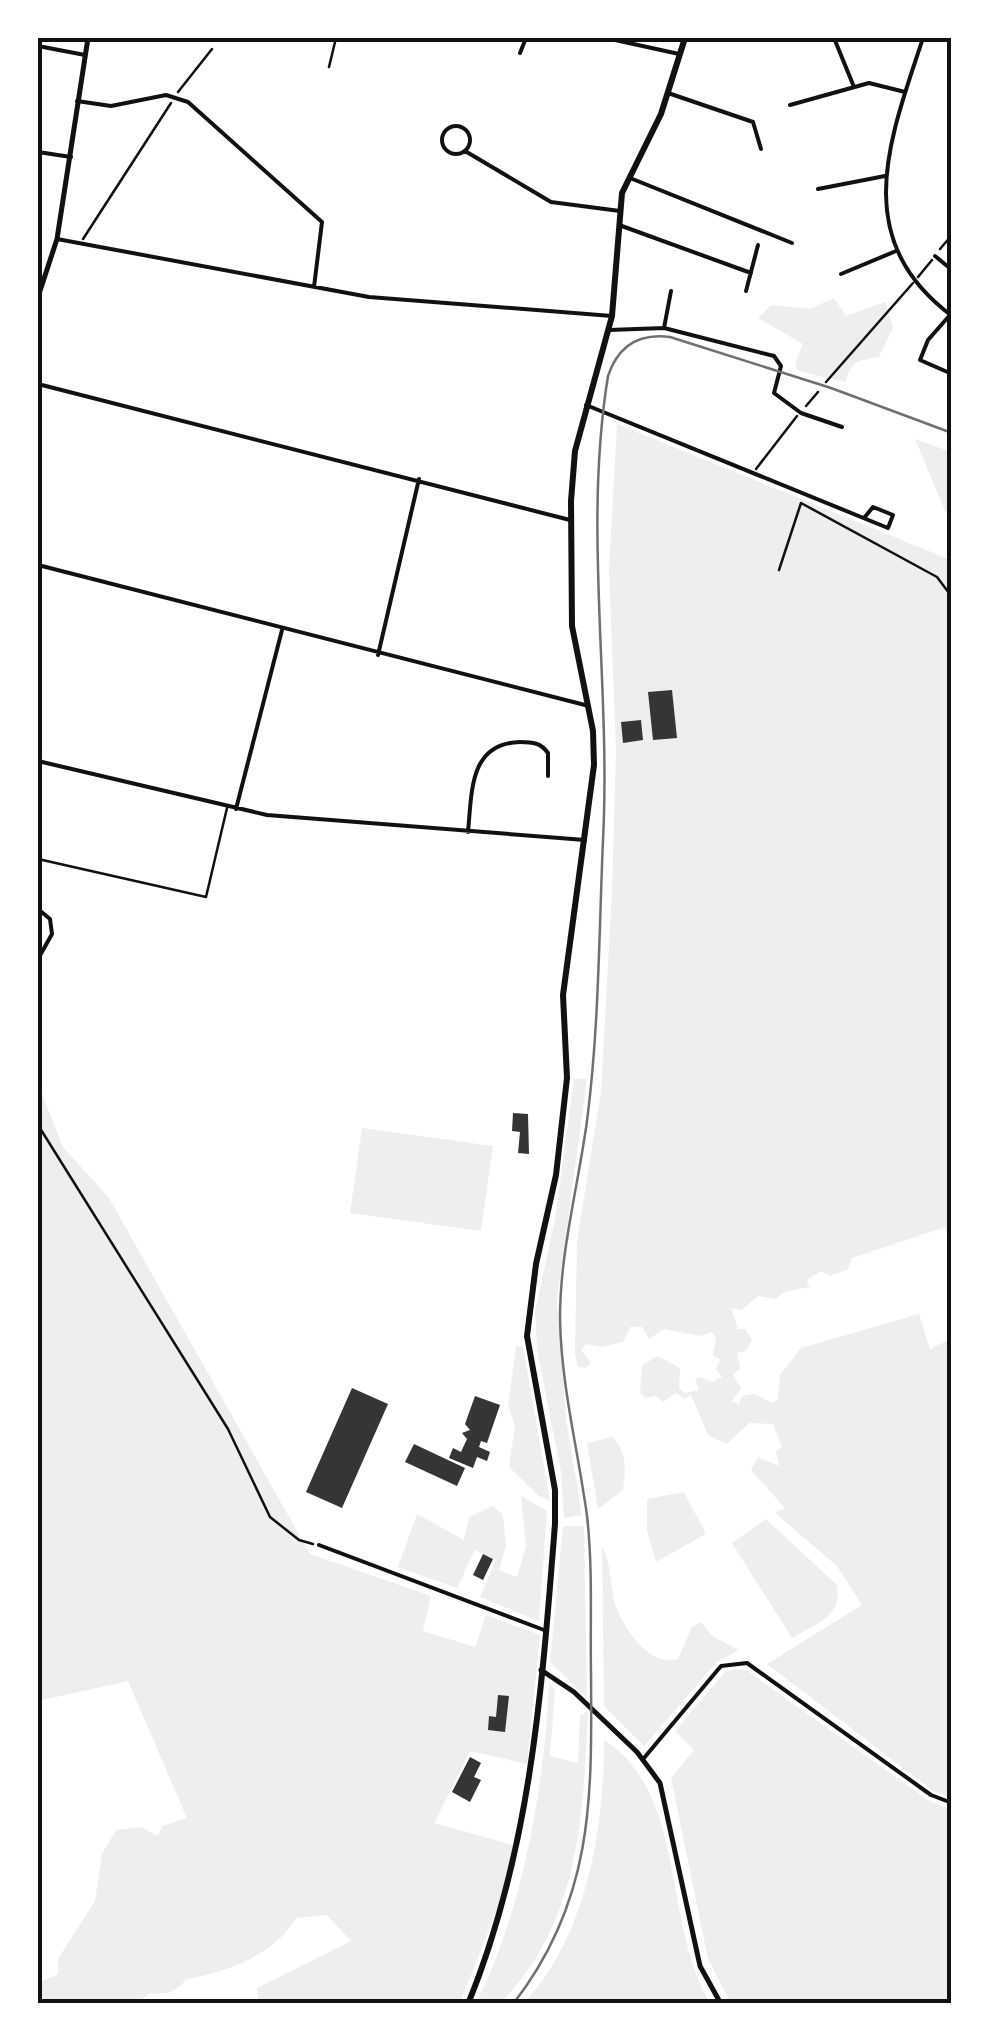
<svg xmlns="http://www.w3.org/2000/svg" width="989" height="2041" font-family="Mulish,sans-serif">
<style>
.green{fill:#eee}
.building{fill:#353535}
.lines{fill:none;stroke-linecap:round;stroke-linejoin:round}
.path{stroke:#111;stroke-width:2.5}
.service{stroke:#111;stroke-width:2.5}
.minor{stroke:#111;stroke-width:4}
.tertiary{stroke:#111;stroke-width:5}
.primary{stroke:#111;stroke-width:6}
.tram{stroke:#707070;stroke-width:2.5}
.neatline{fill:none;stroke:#111;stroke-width:4}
</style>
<rect width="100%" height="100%" fill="#fff"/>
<path class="green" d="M834 298 846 316 885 302 893 327 879 357C861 360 849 361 846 382L798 371 795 363 803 344 758 318 771 305 810 309Z
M617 424 951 560V1259L945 1227 852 1258 848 1269 830 1276 821 1271 807 1280 810 1287 784 1292 776 1299 758 1296 741 1310 731 1308 738 1329H745L752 1339 746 1351 737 1353 740 1368 733 1375 741 1389 732 1401 739 1404 742 1396 754 1394 773 1403 778 1399 780 1375 801 1348 919 1314 930 1349 951 1339V1797L933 1791 767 1664 862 1605 837 1566 775 1513 785 1508 751 1470 758 1457 779 1466 776 1451 782 1447 773 1424 749 1423 727 1444 708 1435 691 1395 684 1399 676 1393 663 1402 656 1396 645 1398 640 1392 642 1365 658 1356 680 1368 679 1388 685 1393 699 1390 695 1380 700 1377 712 1382 722 1377 716 1369 720 1360 713 1355 716 1338 712 1332 700 1336 664 1329 649 1339 642 1327H630L623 1342 602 1347 586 1344 581 1350 591 1363 585 1368 578 1367 575 1354 577 1241 601 1092 612 891 616 751 609 569Z
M915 439 951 452V525Z
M38 1020 41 1025 39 1086 63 1147 109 1198 310 1554 431 1596 423 1631 475 1647 486 1615 540 1635 527 1764 470 1751 434 1823 513 1845 502 1897 460 2003H259L257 1988 351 1941 327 1915 296 1918C274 1955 228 1972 186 1979 176 1993 166 1995 150 1993L136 2003H38V1983L58 1974V1959L95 1901 102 1854 116 1830 141 1827 158 1836 162 1826 187 1818 128 1681 38 1701Z
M574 1079H587L557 1300 566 1419 582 1515 564 1518 561 1472 537 1349 535 1312 555 1219Z
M362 1128 493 1146 481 1231 350 1213Z
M516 1346H523L550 1501 539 1496 509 1467 515 1425 508 1406Z
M613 1437C627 1454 626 1469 623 1490L598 1509 587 1443Z
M684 1492 706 1534 656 1562 647 1531V1499Z
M521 1496 547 1511 539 1621 480 1597 496 1560 475 1550 457 1588 398 1567 417 1514 464 1540 469 1517 493 1506 503 1515 506 1546 499 1570 517 1577 526 1546Z
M766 1519 837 1585C843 1616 815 1625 792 1638L732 1543Z
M563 1526H584L587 1698 550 1662Z
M602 1546C611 1564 610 1581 614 1600 620 1625 650 1669 678 1659L692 1627 701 1622 712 1636 739 1650 717 1662 644 1746 604 1706Z
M735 1669 746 1670 928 1800 951 1810V2003H731L708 1959 671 1778 694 1750 675 1731 725 1672Z
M549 1680 555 1691 550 1756 578 1763 580 1716 588 1711C583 1818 580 1920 501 2003H476C522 1913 546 1781 549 1680Z
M604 1740C687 1792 662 1922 710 2003H524C587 1936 604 1828 604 1740Z"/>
<path class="building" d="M672 690 677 738 653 740 648 692Z
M641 720 643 740 623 743 621 722Z
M513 1113 528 1114 529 1154 518 1153 520 1132 512 1131Z
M352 1388 388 1404 342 1508 306 1492Z
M475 1396 500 1405 487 1443 481 1441 479 1447 490 1452 487 1461 477 1457 473 1468 449 1458 453 1448 461 1452 467 1439 462 1433 470 1430 465 1424Z
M414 1444 465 1468 457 1486 405 1462Z
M483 1554 493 1559 483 1580 473 1575Z
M498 1695 509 1696 505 1732 488 1730 489 1716 496 1717Z
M470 1757 481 1763 474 1777 481 1780 470 1802 452 1792Z"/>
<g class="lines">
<path class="path" d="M178 92 212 49
M83 239 171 103
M940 249 952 235
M918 277 932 260
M826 382 913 283
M806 406 818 392
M756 469 797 416
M779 570 801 503 937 577 952 597
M38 1125 228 1429 270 1517 299 1540 313 1544"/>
<path class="service" d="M329 67 336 38
M38 859 206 897 227 808"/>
<path class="minor" d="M606 38 679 54
M834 38 854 87
M923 38C890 139 848 238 952 316
M38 46 85 55
M520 53 526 38
M668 93 753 122 761 149
M77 101 111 106 166 95 188 102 322 222 314 287
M790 105 869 83 905 92
M442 140a14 14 0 1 1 28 0a14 14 0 1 1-28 0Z
M465 151 551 202 620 211
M38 152 71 157
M630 178 792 243
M818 189 885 176
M619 225 751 273
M57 239 369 297 612 316
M935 256 952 270
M841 274 896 251
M746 291 758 245
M950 315 928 340 920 360 952 374
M664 328 671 291
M609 330 664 328 774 356 781 366 774 393 801 413 842 427
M38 384 570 520
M586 405 888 528 893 515 873 507 864 518
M38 565 585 705
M378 655 419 479
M38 761 267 815 585 840
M236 809 282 630
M468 832C472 792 469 743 520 742 533 742 541 743 548 753V776
M38 909 50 919 52 934 38 959
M319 1545 544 1630
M644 1758 721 1666 747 1663 931 1795 952 1803"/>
<path class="tertiary" d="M38 297 57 239 88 38
M541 1670 574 1692 637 1752 660 1783 700 1966 721 2004"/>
<path class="primary" d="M468 2004C531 1850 542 1688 555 1524V1490L527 1336 536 1264 556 1175 567 1078 563 995 594 765 593 731 572 626 571 501 575 451 612 316 622 193 661 114 685 38"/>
<path class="tram" d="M513 2004C594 1900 592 1798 591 1673 590 1621 593 1568 587 1516 578 1449 561 1386 560 1318 560 1252 578 1187 587 1121 599 1029 599 933 603 840 611 685 583 530 608 376 618 346 639 333 670 337L831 388 952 433"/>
</g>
<rect width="989" height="2041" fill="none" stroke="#ffffff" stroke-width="80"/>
<rect x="40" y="40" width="909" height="1961" class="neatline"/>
</svg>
